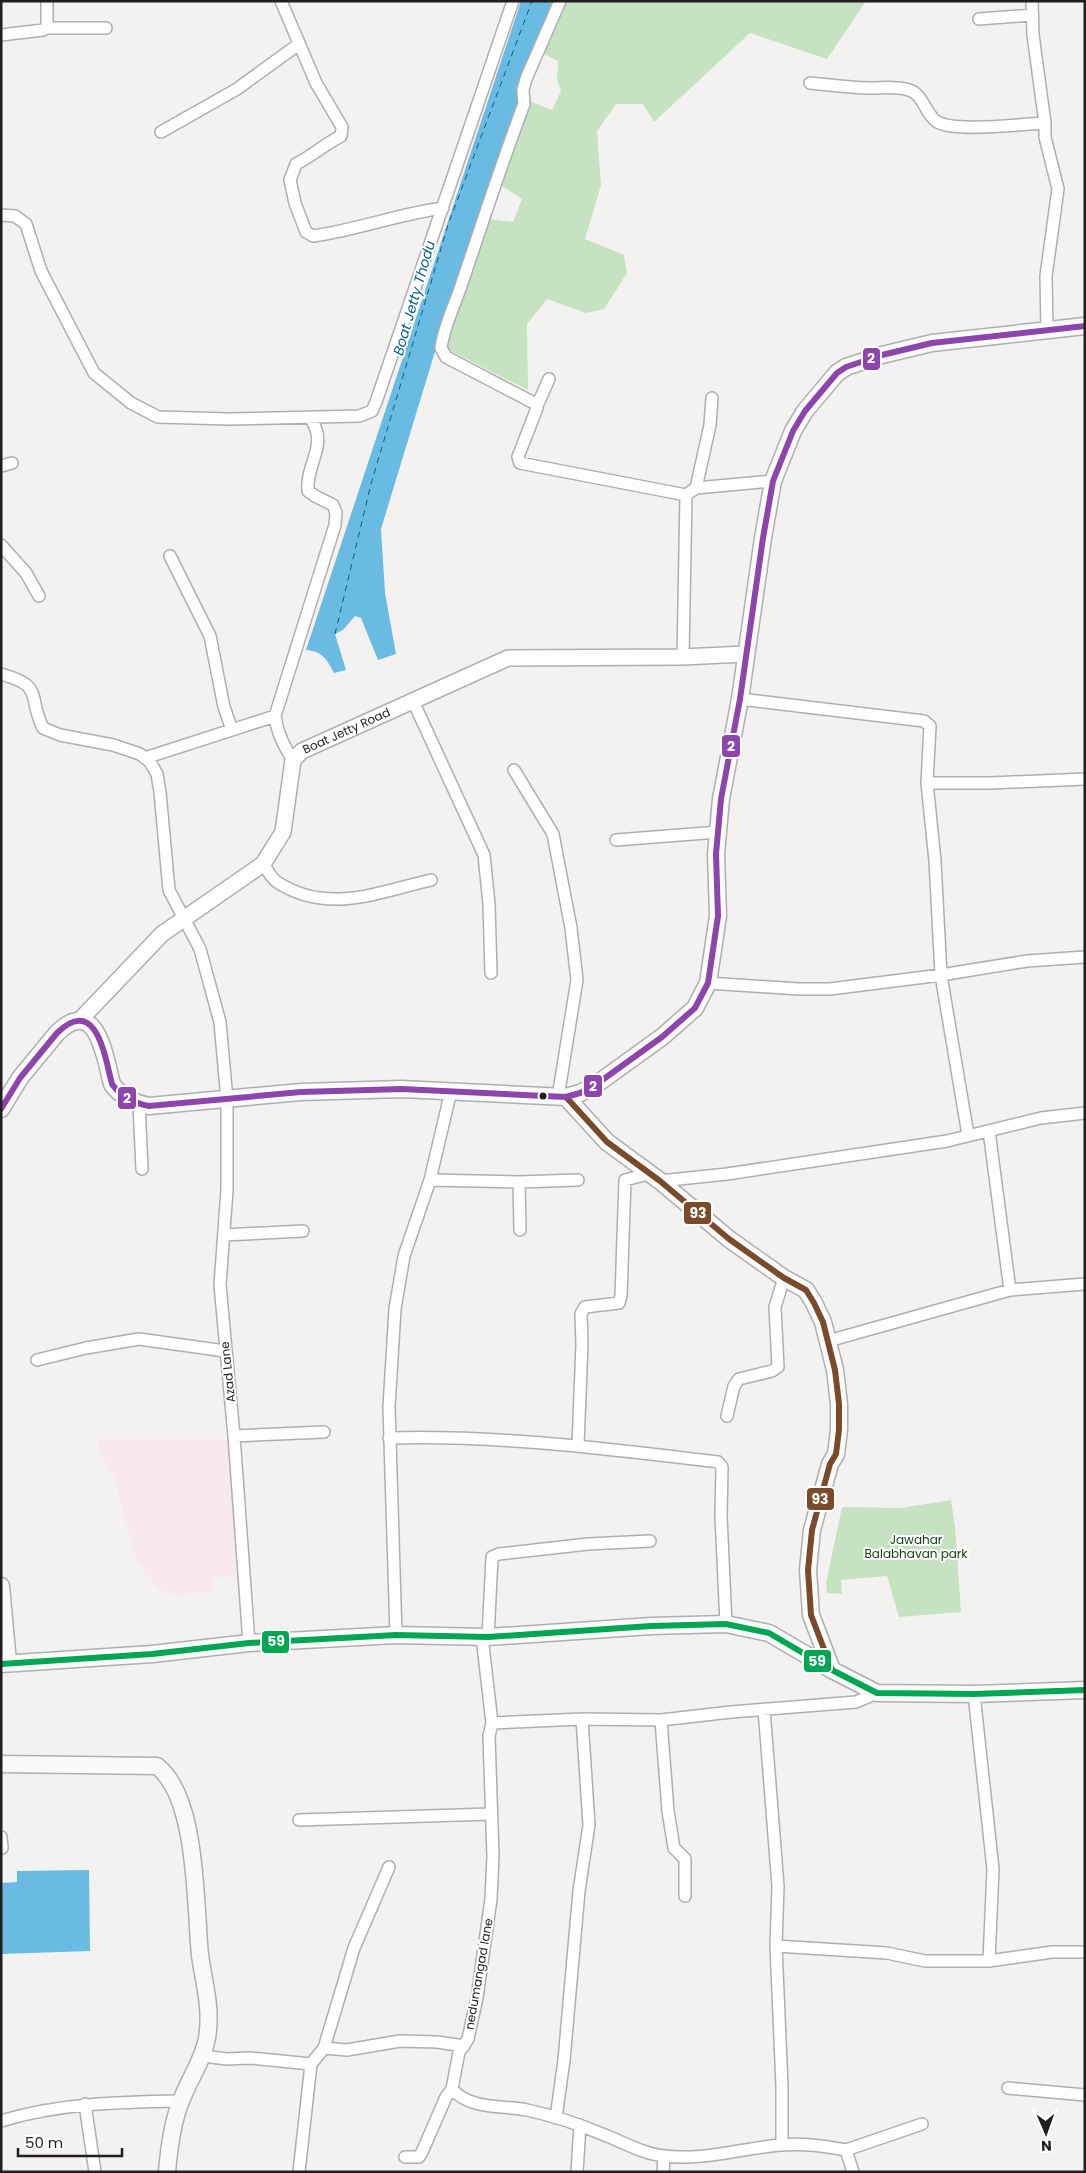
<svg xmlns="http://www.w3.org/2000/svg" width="1086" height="2173" font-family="Poppins,sans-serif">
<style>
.medical{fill:#f8e9ec}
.green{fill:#c5e3c0}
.water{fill:#6abbe1}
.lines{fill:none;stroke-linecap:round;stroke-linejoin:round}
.ferry{stroke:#035f83;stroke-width:1;stroke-dasharray:6 5;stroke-linecap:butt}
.minor-casing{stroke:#b0afad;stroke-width:14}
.tertiary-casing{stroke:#b0afad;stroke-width:18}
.secondary-casing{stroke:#b0afad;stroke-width:19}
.minor{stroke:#fdfdfd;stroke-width:11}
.tertiary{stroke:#fdfdfd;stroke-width:15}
.secondary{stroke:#f7f9fa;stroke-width:16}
.bus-1-casing{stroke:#fff;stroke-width:10}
.bus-2-casing{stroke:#fff;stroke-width:10}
.bus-3-casing{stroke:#fff;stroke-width:10}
.bus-1{stroke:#7a4b2a;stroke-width:6}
.bus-2{stroke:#8e44ad;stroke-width:6}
.bus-3{stroke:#00a651;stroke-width:6}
.bus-dot{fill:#211f1e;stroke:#fff;stroke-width:2}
.labels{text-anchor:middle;stroke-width:4;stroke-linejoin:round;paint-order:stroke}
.street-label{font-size:12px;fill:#211f1e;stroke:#fff}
.park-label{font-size:12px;fill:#13420e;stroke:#fff}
.water-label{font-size:14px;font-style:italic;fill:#035f83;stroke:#fff}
.line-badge{stroke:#fff;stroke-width:2}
.badge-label{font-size:14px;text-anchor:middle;font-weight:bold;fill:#fff}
</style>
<rect width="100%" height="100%" fill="#f4f2f0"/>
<path class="medical" d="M97 1439H229L239 1576 212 1578 211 1591 175 1596 157 1588 136 1560 113 1474 99 1453Z"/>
<path class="green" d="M565 1H866L827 59 750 33 654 122 643 104H616L597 131 601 185 585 239 624 255 627 273 604 309 586 313 547 299 527 324 528 390 445 348 486 219 513 222 522 199 499 184 529 101 552 110 561 91 557 79 558 61 544 54Z
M951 1500 955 1527 961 1612 899 1617 887 1576 841 1580 842 1594 827 1593 826 1583 842 1507 901 1508Z"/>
<path class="water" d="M521 1H552L455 286 381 529 385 593 396 654 378 660 361 618 355 616 343 630 335 634 346 670 334 673C327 659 322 651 306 650Z
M89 1870 90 1951 1 1954V1883L17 1882V1871Z"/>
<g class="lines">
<path class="ferry" d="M335 634 371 484 448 225 532 1"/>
<g class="minor-casing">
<path id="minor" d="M281 1 316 83 342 127 341 136C325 144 312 156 296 164L290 180 295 203 306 232 313 236C357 230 398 214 443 208
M560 1 526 79 523 90 524 104C502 162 483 221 463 280 456 303 444 325 441 348L446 357 536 404 537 408 518 457 520 463 686 495
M1032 1 1033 35 1045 123V137L1058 189 1046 276 1047 330
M979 19 1032 15
M47 28H106
M1 35 43 30 47 28V1
M810 83C830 85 850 88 871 88 883 88 896 86 909 90 923 94 925 113 936 121 952 133 1022 124 1045 123
M161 132 237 89 299 44
M1 215 15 216 26 224 41 271 94 373 131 403 158 417 229 419 359 416 372 411 376 402 513 1
M537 406 549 379
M1 466 12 463
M696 488 773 481
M1 545 26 573 39 596
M170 556 210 636 224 707 232 730
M683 657 686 495 696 488 710 425 712 398
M1 674C45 686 27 696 43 728L60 735 113 745 140 754 150 762 157 774 160 792 169 890 200 949 220 1022 227 1100V1190L220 1285 234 1436 249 1643
M740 699 924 721 930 726 927 783 935 861 941 975 968 1135
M413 701 484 855 489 904 491 973
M145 758 275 716
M293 760C284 746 277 733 275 716L335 525 336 513 333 505 315 496 308 491C306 469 321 452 317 433 316 428 313 423 311 418
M514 770 553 834 571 928 577 980 558 1097
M927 783H990L1085 779
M616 840 718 832
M263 864C267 869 271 878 277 882 327 915 379 892 431 880
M708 983 799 989H830L941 975 1027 961 1085 957
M139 1104 142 1169
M989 1131 1010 1290
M430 1180 519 1182 578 1180
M660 1181 727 1174 947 1141 1041 1118 1085 1113
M519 1182 520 1230
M224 1235 303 1231
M828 1341 1010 1290 1085 1284
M37 1360 86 1348 139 1339 225 1351
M727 1416 734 1386 739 1379 772 1371 778 1367 775 1307 784 1278
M234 1436 324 1432
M389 1438C500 1435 608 1449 718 1462L722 1467 721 1516 726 1624
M578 1445 582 1344 581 1314 585 1307 619 1303 621 1296 625 1180 648 1174
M396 1635 389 1407 395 1309 404 1256 430 1180 451 1091
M482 1637 492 1723 582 1719 661 1720 731 1712 856 1702 877 1693
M488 1637 492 1557 499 1554 588 1544 650 1541
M974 1694 993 1869 989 1961
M764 1709 778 1886 776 1946 782 2086V2145
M661 1720 668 1811 674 1848 685 1859V1896
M492 1723 489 1736 493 1856 491 1899 477 1998 468 2039 459 2052 452 2089C470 2110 502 2105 527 2110 555 2116 581 2125 607 2136 625 2143 644 2154 664 2156 703 2161 743 2148 781 2145 804 2143 824 2146 846 2150L853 2172
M299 1820 491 1814
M1 1837 2 1848
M776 1946 887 1953 925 1961H989L1052 1952H1085
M324 2048 347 2050 400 2041 437 2042 464 2046
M203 2056 227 2059 250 2058 311 2064
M1008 2088 1085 2095
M85 2104 95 2172
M556 2118 564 2060 579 1891 589 1825 582 1719
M1 2121C60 2103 120 2102 180 2101
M846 2150 922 2124
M405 2157H419L422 2152 446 2097 452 2089
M299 2172 311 2064 324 2048 354 1948 389 1867
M577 2172 580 2125
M663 2172 664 2156"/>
</g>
<g class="tertiary-casing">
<g id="tertiary">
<path id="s1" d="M79 1021 162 934 263 864 283 832 293 760 302 751 508 658 683 657 745 654"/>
</g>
</g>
<g class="secondary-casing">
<path id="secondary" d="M566 1097 607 1142 660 1181 729 1239 784 1278 806 1290 814 1303 823 1322 835 1370 839 1404V1430L836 1454 830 1464 812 1530 808 1570 811 1615 832 1670
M1 1109 20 1078 57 1033C97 994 105 1058 112 1084 121 1097 134 1103 149 1106L301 1092 402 1089 566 1097 580 1093 594 1086 662 1037 695 1008 708 983 718 916 716 854 721 799 740 699 763 538 773 481 793 431 805 411 837 373 846 367 882 355 932 343 1085 326
M1 1586 8 1662
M1 1664 152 1654 249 1643 396 1635 488 1637 651 1626 726 1624 769 1633 832 1670 877 1693 974 1694 1085 1690
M1 1764 157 1766C198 1798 195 1906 200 1955 204 1984 212 2008 207 2038 203 2061 189 2079 181 2101 172 2123 169 2148 167 2172"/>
</g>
<use href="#minor" class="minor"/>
<use href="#tertiary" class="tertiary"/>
<use href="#secondary" class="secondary"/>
<g class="bus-1-casing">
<path id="bus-1" d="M566 1097 607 1142 660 1181 729 1239 784 1278 806 1290 814 1303 823 1322 835 1370 839 1404V1430L836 1454 830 1464 812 1530 808 1570 811 1615 832 1670"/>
</g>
<g class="bus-2-casing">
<path id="bus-2" d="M1 1109 20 1078 57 1033C97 994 105 1058 112 1084 121 1097 134 1103 149 1106L301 1092 402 1089 566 1097 580 1093 594 1086 662 1037 695 1008 708 983 718 916 716 854 721 799 740 699 763 538 773 481 793 431 805 411 837 373 846 367 882 355 932 343 1085 326"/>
</g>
<g class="bus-3-casing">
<path id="bus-3" d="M1 1664 152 1654 249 1643 396 1635 488 1637 651 1626 726 1624 769 1633 832 1670 877 1693 974 1694 1085 1690"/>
</g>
<use href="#bus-1" class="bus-1"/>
<use href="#bus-2" class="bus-2"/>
<use href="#bus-3" class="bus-3"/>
</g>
<circle class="bus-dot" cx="543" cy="1096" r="4.5"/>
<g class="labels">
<g class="street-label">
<text dy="4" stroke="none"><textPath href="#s1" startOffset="415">Boat Jetty Road</textPath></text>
<text transform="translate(228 1372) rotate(-96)" y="4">Azad Lane</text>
<text transform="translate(479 1974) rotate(-80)" y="4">nedumangad lane</text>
</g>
<g class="park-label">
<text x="916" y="1544">Jawahar<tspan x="916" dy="14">Balabhavan park</tspan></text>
</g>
<g class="water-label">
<text transform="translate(414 298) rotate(-74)" y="5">Boat Jetty Thodu</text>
</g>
</g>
<g class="line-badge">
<rect x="862" y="347" width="19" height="24" rx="5" fill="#8e44ad"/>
<rect x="721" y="734" width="20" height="24" rx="5" fill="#8e44ad"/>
<rect x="583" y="1074" width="20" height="24" rx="5" fill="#8e44ad"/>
<rect x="117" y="1086" width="20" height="24" rx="5" fill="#8e44ad"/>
<rect x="683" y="1201" width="29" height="24" rx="5" fill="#7a4b2a"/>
<rect x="806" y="1487" width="29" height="24" rx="5" fill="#7a4b2a"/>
<rect x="261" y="1630" width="29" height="24" rx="5" fill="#00a651"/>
<rect x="803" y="1649" width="29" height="24" rx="5" fill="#00a651"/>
</g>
<g class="badge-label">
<text x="871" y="363">2</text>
<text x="731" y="751">2</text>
<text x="593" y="1091">2</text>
<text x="127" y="1103">2</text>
<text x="698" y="1218">93</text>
<text x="820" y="1504">93</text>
<text x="276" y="1646">59</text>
<text x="817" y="1666">59</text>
</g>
<rect width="1086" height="2173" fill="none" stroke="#211f1e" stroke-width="5"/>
<g transform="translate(1046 2133) rotate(178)" stroke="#ffffff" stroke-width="4" paint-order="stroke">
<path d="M0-4L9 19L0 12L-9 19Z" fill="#211f1e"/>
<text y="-8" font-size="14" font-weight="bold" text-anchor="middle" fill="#211f1e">N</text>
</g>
<path d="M18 2148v8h104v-8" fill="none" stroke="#211f1e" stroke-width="2.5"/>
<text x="25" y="2148" font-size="15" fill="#211f1e" stroke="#ffffff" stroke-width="4" paint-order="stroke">50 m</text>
</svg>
